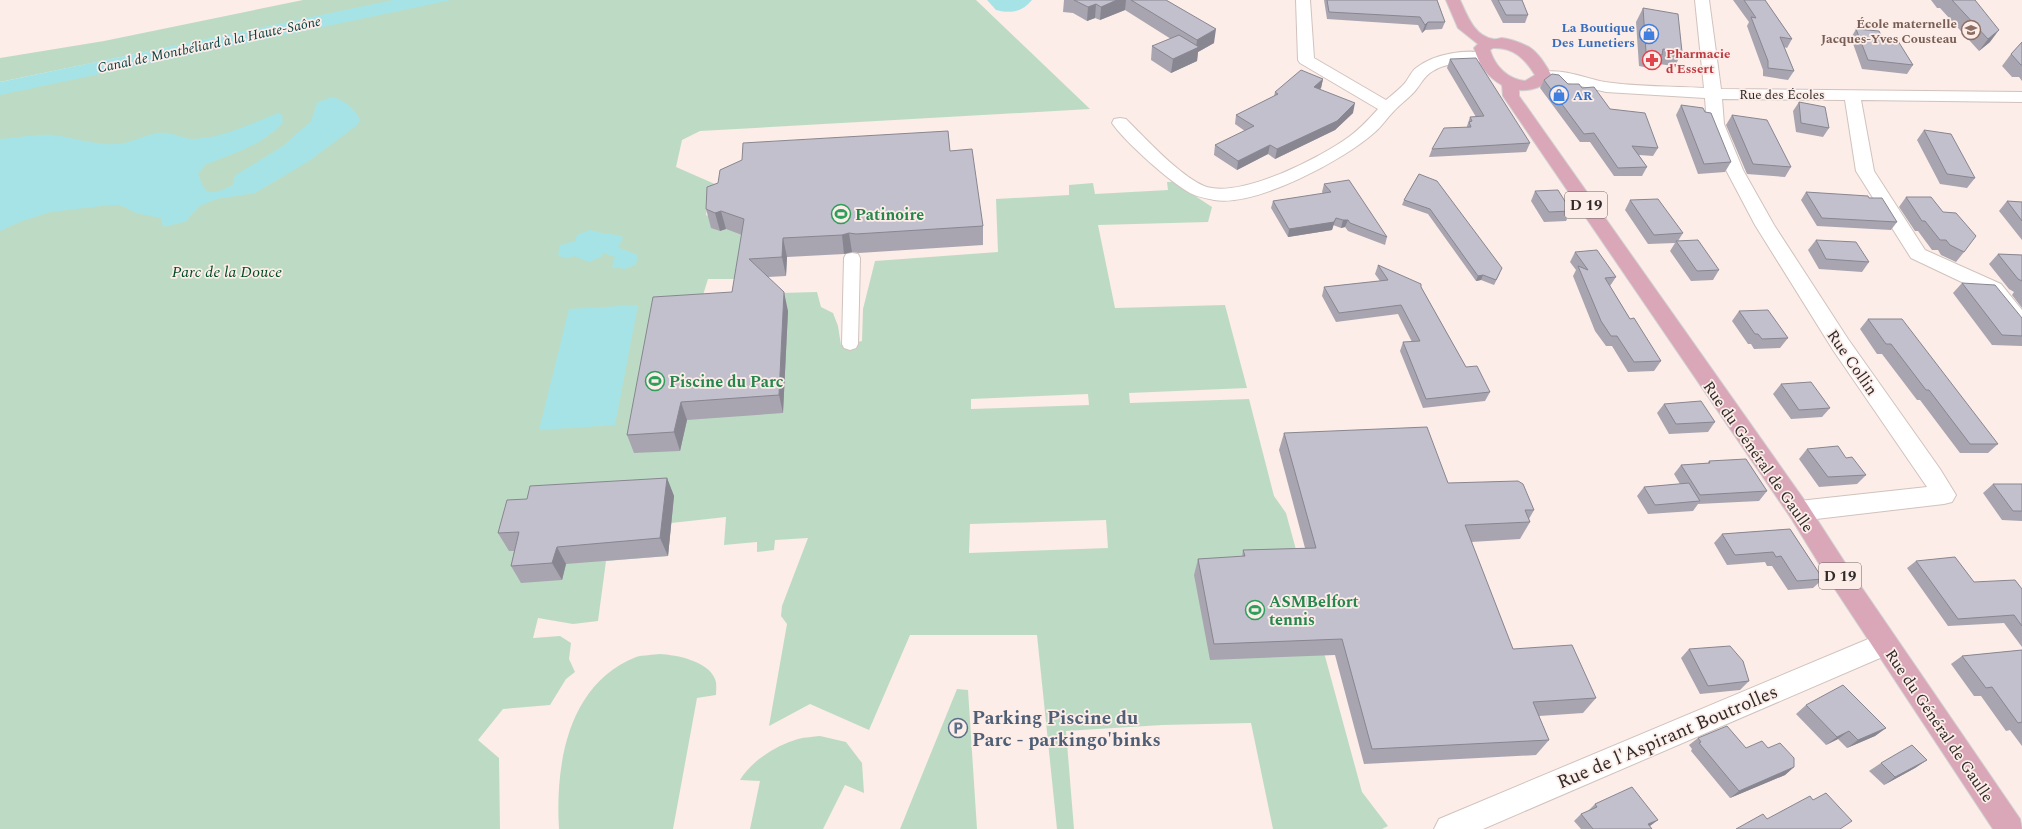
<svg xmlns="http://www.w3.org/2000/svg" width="2022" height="829" font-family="Spectral,serif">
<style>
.green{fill:#bddbc4;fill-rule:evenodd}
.water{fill:#a6e3e7}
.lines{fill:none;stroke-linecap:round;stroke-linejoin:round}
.pedestrian-casing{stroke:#d1c2bc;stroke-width:2}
.minor-casing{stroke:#d1c2bc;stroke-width:2}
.primary-casing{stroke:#d1d0d0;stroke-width:2}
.pedestrian{fill:#fff;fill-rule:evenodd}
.minor{fill:#fff;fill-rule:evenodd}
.primary{fill:#daa7b8;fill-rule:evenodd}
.wall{fill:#a8a5b0}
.shaded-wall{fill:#888690}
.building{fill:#c3c0cd;stroke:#888690}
.labels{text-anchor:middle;stroke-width:3.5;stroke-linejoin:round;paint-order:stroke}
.far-education-label{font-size:13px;font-weight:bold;fill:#785e54;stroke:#fcede8;text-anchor:end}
.far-shop-label{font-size:13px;font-weight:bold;fill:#366cbe;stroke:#fcede8;text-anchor:end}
.far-health-label{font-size:13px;font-weight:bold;fill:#be3a42;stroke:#fcede8;text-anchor:start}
.far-street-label{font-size:13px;fill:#302b29;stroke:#fcede8}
.far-water-label{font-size:14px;font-style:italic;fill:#054043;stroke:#fcede8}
.shield{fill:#fcede8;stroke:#6d6562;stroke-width:1}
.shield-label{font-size:15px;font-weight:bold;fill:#302b29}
.leisure-label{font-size:16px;font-weight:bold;fill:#27864d;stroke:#fcede8;text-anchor:start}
.park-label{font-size:16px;font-style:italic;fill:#024b25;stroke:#fcede8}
.street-label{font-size:16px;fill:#302b29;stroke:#fcede8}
.near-service-label{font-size:19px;font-weight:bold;fill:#4e5e75;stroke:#fcede8;text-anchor:start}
.near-street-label{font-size:19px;fill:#302b29;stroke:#fcede8}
</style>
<rect width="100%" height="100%" fill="#fcede8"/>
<path class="green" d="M303 0H976L1090 109 700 131 682 140 676 167 724 188 707 208 706 215 715 219 720 231 726 229 750 230 743 279H708L703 295 817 292 821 307 833 313 838 326 841 345 862 341 863 309 875 261 998 252 996 199 1069 195V185L1093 183 1095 194 1168 190 1167 182H1174L1212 207 1208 222 1098 225 1115 308 1225 305 1247 388 1129 393 1130 403 1249 399 1274 496 1286 513 1362 792 1388 826 1382 829H1273L1251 723 1162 725 1066 731 1074 829H1057L1037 635H910L869 730 810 704 769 726 787 624 781 616 782 606 808 538 775 540 774 550 757 552V542L724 545 726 517 671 523 668 556 606 561 598 621 573 624 538 618 533 638 560 636 571 643 569 659 575 672 566 679 550 705 503 709 478 740 499 758 500 829H0V90L382 3 0 82V58L104 41ZM1088 394 1089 405 971 409V399ZM1106 520 1108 548 969 553 970 524Z
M660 654C677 655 708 661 715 679 717 683 716 690 716 695L697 698 673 829H559C555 764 568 684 636 657 643 655 653 655 660 654Z
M957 689 968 690 977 829H900Z
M820 736 846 742 862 763 864 793 845 785 823 829H750L760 781 740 780C751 761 777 745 798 739 805 737 813 737 820 736Z"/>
<path class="water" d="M393 0H451L0 95V82Z
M987 0H1032C1022 12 1011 14 996 10Z
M331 97C343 99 356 109 360 121L357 125 309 161 255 193 216 199 200 206 188 218V221L163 227 161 218 136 213 120 205H109L51 212 22 221 0 231V139C17 138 35 134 52 135 70 137 88 143 106 144 127 146 139 136 159 133 172 131 181 139 194 139 224 138 250 124 278 113L282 115 283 122C263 146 233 153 205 165L198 174C200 178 202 186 205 189 211 197 226 188 233 185V180L236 175 283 146 311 121 317 103Z
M590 230C602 234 612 233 623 237L620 245 617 247 638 255 636 264 625 269 612 267 615 257 603 253 601 257 589 262 574 256 568 258 558 256 560 245 575 241 577 235Z
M638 305 615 425 539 430 569 309Z"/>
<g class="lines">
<g class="pedestrian-casing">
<path id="pedestrian" d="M852 253 858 254 860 258 858 344 856 348 850 350 844 348 842 344 844 258 846 254Z"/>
</g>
<g class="minor-casing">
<path id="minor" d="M1296 0H1310L1314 58 1386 100C1393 94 1400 89 1405 83 1409 78 1411 72 1416 68 1433 54 1467 48 1489 54L1491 57 1489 60C1470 65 1451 60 1433 71 1424 76 1421 84 1415 91 1408 99 1400 104 1393 112 1387 118 1382 126 1375 132 1344 160 1256 207 1214 200 1206 198 1197 197 1190 193 1170 182 1125 142 1112 123L1114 119 1120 118 1126 119C1146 139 1179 175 1204 186 1239 200 1322 157 1350 136 1361 128 1369 119 1378 109L1300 63 1298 60Z
M1695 0H1709L1721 89 2022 92V102L1861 100 1874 171 1925 250 2001 284 2022 310V331L2015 329 1987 294 1911 258 1856 171 1845 100 1722 99 1724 124 1743 170 1774 225 1848 339 1940 469 1956 495 1952 502 1944 504 1799 521 1791 518 1787 511 1791 504 1799 501 1927 487 1833 350 1755 225 1726 170 1707 124 1705 98 1606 92 1572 84 1538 79 1536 76 1538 73C1560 67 1584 78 1605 82 1637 87 1672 86 1704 88Z
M1885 632 1894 636 1898 644 1894 652 1483 829H1434L1439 819Z"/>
</g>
<g class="primary-casing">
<path id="primary" d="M1446 0H1460C1467 15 1474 36 1493 39 1496 40 1499 38 1502 38 1510 39 1521 43 1529 47 1539 53 1546 66 1552 76 1545 87 1531 91 1519 90V96L1807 504 1849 569 2020 819 2022 829H1993L1831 583 1791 518 1503 96 1502 85C1487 77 1479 64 1474 48L1478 44 1458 28ZM1493 48C1514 47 1525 59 1535 75L1525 81C1507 79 1495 66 1490 50Z"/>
</g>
<use href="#pedestrian" class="pedestrian"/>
<use href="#minor" class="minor"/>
<use href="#primary" class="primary"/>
</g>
<path class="wall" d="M1064 0H1166L1214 43 1198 52 1197 61 1171 73 1151 60 1152 46 1171 39 1125 10 1100 20 1095 18 1087 21 1073 13 1063 12Z
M1324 0H1437L1445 22 1442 29 1425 30 1422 33 1418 25 1327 19Z
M1491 0H1522L1528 15 1525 23H1503Z
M1733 0H1765L1792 39 1787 48 1784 47 1794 71 1788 80 1763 76V70L1747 26 1749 22Z
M1931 0H1975L1990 42 1979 51 1940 8H1937Z
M1643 8 1682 52 1675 66 1658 64 1655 69 1639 66 1636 22Z
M1856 29 1883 39 1913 65 1907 74 1862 69 1851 38Z
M2022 42V81L2019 77H2012L2002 66 2011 54Z
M1450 59 1530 143 1526 152 1429 157 1432 149 1467 127V126L1470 117H1476L1447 68Z
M1323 79 1321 88 1320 89 1353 113 1335 130 1275 159 1268 154 1237 170 1214 155 1215 145 1245 131 1235 124 1236 115 1274 96 1275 92Z
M1544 80 1582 88 1610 109 1658 148 1653 156 1639 155 1647 167 1642 176H1614L1590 142H1580L1540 88Z
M1799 102 1829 128 1823 137 1796 132 1793 111Z
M1681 105 1705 112 1731 162 1725 172 1698 174 1676 115Z
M1732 115 1791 167 1785 177 1747 174 1726 125Z
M1924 130 1975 178 1967 188 1940 184 1917 140Z
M950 151 983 226V245L859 253 852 252 844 254 787 257 786 276 768 277 788 311 783 413 687 420 680 451 634 453 627 435 732 292 742 235 726 229 720 231 711 228 706 209Z
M1419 174 1500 273 1494 285 1481 280 1476 281 1428 214 1402 205 1404 200Z
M1324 184 1387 237 1385 245 1348 231 1345 227 1341 228 1333 225 1332 230 1288 237 1271 208 1273 201 1323 194 1322 192Z
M1535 191 1571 211 1566 221 1544 222 1531 201Z
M1806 192 1869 198 1897 222 1891 230 1817 226 1801 200Z
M1906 197 1964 252 1956 262 1941 255 1938 250H1932L1918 231H1915L1899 207Z
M1630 200 1683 233 1678 241 1719 270 1713 280 1691 281 1670 251 1675 243 1648 244 1625 210Z
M2007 201 2022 202V240L1999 211Z
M1816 240 1869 262 1862 272 1819 269 1808 250Z
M1575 252 1616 277 1610 286 1630 319 1661 361 1654 371 1628 372 1612 346H1606L1595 331 1573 276 1576 270 1570 262Z
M1998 254 2022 255V308L2012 295 2014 292 2009 289 1989 264Z
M1378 265 1421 287 1466 367 1490 392 1485 401 1423 408 1400 351 1403 342H1412L1398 314 1336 322 1322 296 1324 287 1380 281 1375 274Z
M1962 283 2022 318V346L1992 345 1953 293Z
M1739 311 1788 338 1780 348 1754 349 1751 344H1748L1732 321Z
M1868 319 1998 444 1988 453H1960L1920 400H1917L1882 354H1877L1860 329Z
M1781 384 1830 408 1822 417 1791 419 1773 394Z
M1664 404 1715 422 1708 432 1669 434 1657 413Z
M1284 433 1534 510 1529 519 1530 522 1520 539 1471 542 1513 649 1596 698 1583 713 1539 716 1549 740 1536 755 1364 764 1335 655 1210 660 1194 575 1198 559 1242 557 1243 550 1305 548 1279 450Z
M1807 449 1846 458 1866 475 1857 484 1819 487 1799 459Z
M1709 461 1767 491 1759 501 1698 504 1693 511 1648 514 1637 496 1644 487 1680 484 1674 474 1681 465 1708 463Z
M667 478 674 496 668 556 566 564 562 580 521 583 511 566 514 551H509L498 533 527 499Z
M1993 484H2022V521L2002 520 1983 493Z
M1790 529 1823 579 1813 588 1788 590 1772 566H1767L1765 562 1727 565 1714 543 1722 534Z
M1916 561 1974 582 2022 589V647L2004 623 1948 626 1907 568Z
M1689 649 1749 681 1740 690 1700 694 1681 658Z
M2022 650V746L2010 730 2006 731 1981 696H1974L1951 664 1962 656Z
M1806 705 1886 728 1875 736 1847 748 1838 739 1826 745 1796 714Z
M1698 738 1746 748H1768L1794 767 1785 775 1730 798 1691 751 1692 749 1689 745Z
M1927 760 1915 768 1884 785 1869 771 1881 763Z
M1595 804 1650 826 1652 829H1581L1574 821 1581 814 1588 811Z"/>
<path class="shaded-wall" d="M1117 0H1126L1125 10 1100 20 1101 7Z
M1096 4 1095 18 1087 21 1088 7Z
M1428 22 1425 30 1422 33 1425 25Z
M1216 29 1214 43 1198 52 1197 61 1171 73 1173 59 1196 48 1197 40Z
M1999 30 1990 42 1979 51 1988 39Z
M1323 79 1321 88 1312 96 1314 87Z
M1355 103 1353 113 1335 130 1275 159 1277 149Z
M1270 145 1268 154 1237 170 1238 161Z
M721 211 726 229 720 231 715 213Z
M1336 218 1332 230 1288 237 1289 229Z
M1343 220H1348L1345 227 1341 228Z
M849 233 852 252 844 254 842 235Z
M783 238 787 257 786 276 782 257Z
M1483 275 1481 280 1476 281 1478 276Z
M784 292 788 311 783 413 779 395Z
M681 402 687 420 680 451 674 432Z
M667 478 674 496 668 556 660 538Z
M557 547 566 564 562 580 552 563Z
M1886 728 1875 736 1847 748 1858 740Z
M1849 731 1838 739 1826 745 1837 737Z
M1927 760 1915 768 1884 785 1895 777Z
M1794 767 1785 775 1730 798 1739 791Z
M1658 820 1650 826 1645 829 1648 824Z"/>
<path class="building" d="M1074 0H1117L1101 7 1096 4 1088 7Z
M1131 0H1166L1216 29 1197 40Z
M1327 0H1437L1445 22H1428L1425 25 1420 17 1329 12Z
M1498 0H1522L1528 15H1506Z
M1744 0H1765L1792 39 1780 37 1794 71 1768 68V61L1751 17 1756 18Z
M1952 0H1975L1999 30 1988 39Z
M1643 8 1678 14 1682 52 1663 49 1662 55 1646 52Z
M1856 29 1879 31 1883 39 1898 41 1913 65 1868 60Z
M1179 35 1199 47 1173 59 1152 46Z
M2022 42V65H2021L2011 54Z
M1476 58 1530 143 1432 149 1444 128 1471 127 1469 122 1472 121 1470 117 1484 116 1450 59Z
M1301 70 1323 79 1314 87 1355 103 1337 121 1277 149 1270 145 1238 161 1215 145 1254 126 1236 115 1278 94 1275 92Z
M1552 74 1559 75 1568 84H1579L1582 88 1594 87 1610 109 1645 113 1658 148 1632 146 1647 167 1618 168 1594 133 1584 134 1544 80Z
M1799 102 1825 107 1829 128 1801 123Z
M1681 105 1703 108 1705 112 1711 113 1731 162 1704 164Z
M1732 115 1767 120 1791 167 1753 164Z
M1924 130 1951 134 1975 178 1947 174Z
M948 131 950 151 972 149 983 226 856 234 849 233 842 235 783 238 782 257 749 259 784 292 779 395 681 402 674 432 627 435 653 297 732 292 744 219 721 211 715 213 706 209 707 187 718 183 720 170 742 160 743 143Z
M1419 174 1437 181 1502 268 1496 280 1483 275 1478 276 1430 209 1404 200Z
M1349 180 1387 237 1350 223 1348 220H1343L1336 218 1334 222 1289 229 1273 201 1331 192 1324 184Z
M1558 190 1571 211 1549 212 1535 191Z
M1806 192 1868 196 1869 198H1882L1897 222 1822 218Z
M1906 197H1931L1943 212 1956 213 1976 236 1964 252 1950 245 1946 240H1940L1925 221H1922Z
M1658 199 1683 233 1654 235 1630 200Z
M2007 201 2022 202V221Z
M1698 240 1719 270 1697 271 1676 241Z
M1816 240 1856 242 1869 262 1826 259Z
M1597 250 1616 277 1605 278 1630 319 1634 318 1661 361 1634 362 1617 336H1611L1601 321 1578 266 1588 270 1575 252Z
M1998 254 2022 255V281L2018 279Z
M1378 265 1421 284V287L1466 367 1477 366 1490 392 1426 399 1403 342 1420 341 1401 305 1339 313 1324 287 1388 280Z
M1962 283 1995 285 2022 318V336L2002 335Z
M1768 310 1788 338 1762 339 1758 334H1755L1739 311Z
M1868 319H1902L1998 444H1970L1929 390H1926L1891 344H1886Z
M1811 382 1830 408 1799 410 1781 384Z
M1701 401 1715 422 1676 424 1664 404Z
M1427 427 1448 483 1518 481 1523 484 1534 510H1525L1530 522 1465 525 1513 649 1572 645 1596 698 1533 702 1549 740 1372 749 1342 639 1214 644 1198 559 1245 556 1243 550 1316 548 1284 433Z
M1838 446 1846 458 1852 457 1866 475 1828 477 1807 449Z
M1746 459 1767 491 1700 495 1681 465 1710 463 1709 461Z
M667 478 660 538 557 547 552 563 511 566 519 532 498 533 507 500 527 499 530 486Z
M1689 483 1700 501 1655 505 1644 487Z
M1993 484H2022V511H2013Z
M1790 529 1823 579 1797 581 1781 556 1776 557 1773 552 1735 555 1722 534Z
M1955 557 1974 582 2015 580 2022 589V626L2014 615 1958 619 1916 561Z
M1730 646 1743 661 1749 681 1708 686 1689 649Z
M2022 650V722L2018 723 1992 687 1986 688 1962 656Z
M1843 685 1886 728 1858 740 1849 731 1837 737 1806 705Z
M1727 726 1746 748 1762 741 1768 748 1780 743 1794 758V767L1739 791 1699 743 1701 742 1698 738Z
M1912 745 1927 760 1895 777 1881 763Z
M1632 787 1658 820 1648 824 1652 829H1593L1581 814 1597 807 1595 804Z
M1826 793 1852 821 1840 829H1736L1763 814 1767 819 1810 796 1813 800Z"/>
<defs>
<g id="school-ring" transform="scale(1)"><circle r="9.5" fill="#fcede8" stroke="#8d6e63" stroke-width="1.5"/><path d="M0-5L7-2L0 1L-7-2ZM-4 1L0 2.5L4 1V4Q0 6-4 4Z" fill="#8d6e63"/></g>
<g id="shop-ring" transform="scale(1)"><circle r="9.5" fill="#fcede8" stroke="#3f7fe0" stroke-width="1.5"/><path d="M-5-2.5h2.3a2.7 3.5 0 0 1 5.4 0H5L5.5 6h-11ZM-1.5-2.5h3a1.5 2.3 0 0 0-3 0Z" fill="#3f7fe0"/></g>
<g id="pharmacy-ring" transform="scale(1)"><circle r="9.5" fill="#fcede8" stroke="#e0444e" stroke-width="1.5"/><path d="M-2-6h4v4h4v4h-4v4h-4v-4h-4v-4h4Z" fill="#e0444e"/></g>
<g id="stadium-ring" transform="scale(1)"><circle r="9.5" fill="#fcede8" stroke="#2e9e5b" stroke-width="1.5"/><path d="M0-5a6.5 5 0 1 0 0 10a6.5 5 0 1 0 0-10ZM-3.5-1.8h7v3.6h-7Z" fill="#2e9e5b"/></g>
<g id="parking-ring" transform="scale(1)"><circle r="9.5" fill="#fcede8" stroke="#5c6f8a" stroke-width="1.5"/><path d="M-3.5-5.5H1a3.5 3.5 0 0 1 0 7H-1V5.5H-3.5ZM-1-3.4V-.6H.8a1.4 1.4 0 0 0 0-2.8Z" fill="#5c6f8a"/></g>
</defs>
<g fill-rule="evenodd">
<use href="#school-ring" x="1971" y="30"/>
<use href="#shop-ring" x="1649" y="34"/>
<use href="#pharmacy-ring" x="1652" y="60"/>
<use href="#shop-ring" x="1559" y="95"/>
<use href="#stadium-ring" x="841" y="214"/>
<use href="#stadium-ring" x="655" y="381"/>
<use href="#stadium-ring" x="1255" y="610"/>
<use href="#parking-ring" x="958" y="728"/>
</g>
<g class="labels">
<g class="far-education-label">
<text x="1957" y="28">École maternelle<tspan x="1957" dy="15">Jacques-Yves Cousteau</tspan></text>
</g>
<g class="far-shop-label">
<text x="1635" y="32">La Boutique<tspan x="1635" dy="15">Des Lunetiers</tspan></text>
<text x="1573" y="100" text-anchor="start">AR</text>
</g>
<g class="far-health-label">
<text x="1666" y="58">Pharmacie<tspan x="1666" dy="15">d'Essert</tspan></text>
</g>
<g class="far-street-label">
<text x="1782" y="99">Rue des Écoles</text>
</g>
<g class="far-water-label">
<text transform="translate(209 44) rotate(-12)" y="5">Canal de Montbéliard à la Haute-Saône</text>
</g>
<g class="shield">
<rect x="1565" y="192" width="42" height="26" rx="3"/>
<rect x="1819" y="563" width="42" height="26" rx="3"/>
</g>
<g class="shield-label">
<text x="1586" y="210">D 19</text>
<text x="1840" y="581">D 19</text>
</g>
<g class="leisure-label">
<text x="855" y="220">Patinoire</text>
<text x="669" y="387">Piscine du Parc</text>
<text x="1269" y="607">ASMBelfort<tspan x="1269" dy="18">tennis</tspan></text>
</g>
<g class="park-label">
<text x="227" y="277">Parc de la Douce</text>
</g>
<g class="street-label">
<text transform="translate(1853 362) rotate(55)" y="6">Rue Collin</text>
<text transform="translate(1759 456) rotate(55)" y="6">Rue du Général de Gaulle</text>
<text transform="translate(1940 725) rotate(56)" y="6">Rue du Général de Gaulle</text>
</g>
<g class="near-service-label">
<text x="972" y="724">Parking Piscine du<tspan x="972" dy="22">Parc - parkingo'binks</tspan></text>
</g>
<g class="near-street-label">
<text transform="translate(1667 736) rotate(-23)" y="7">Rue de l'Aspirant Boutrolles</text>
</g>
</g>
</svg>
